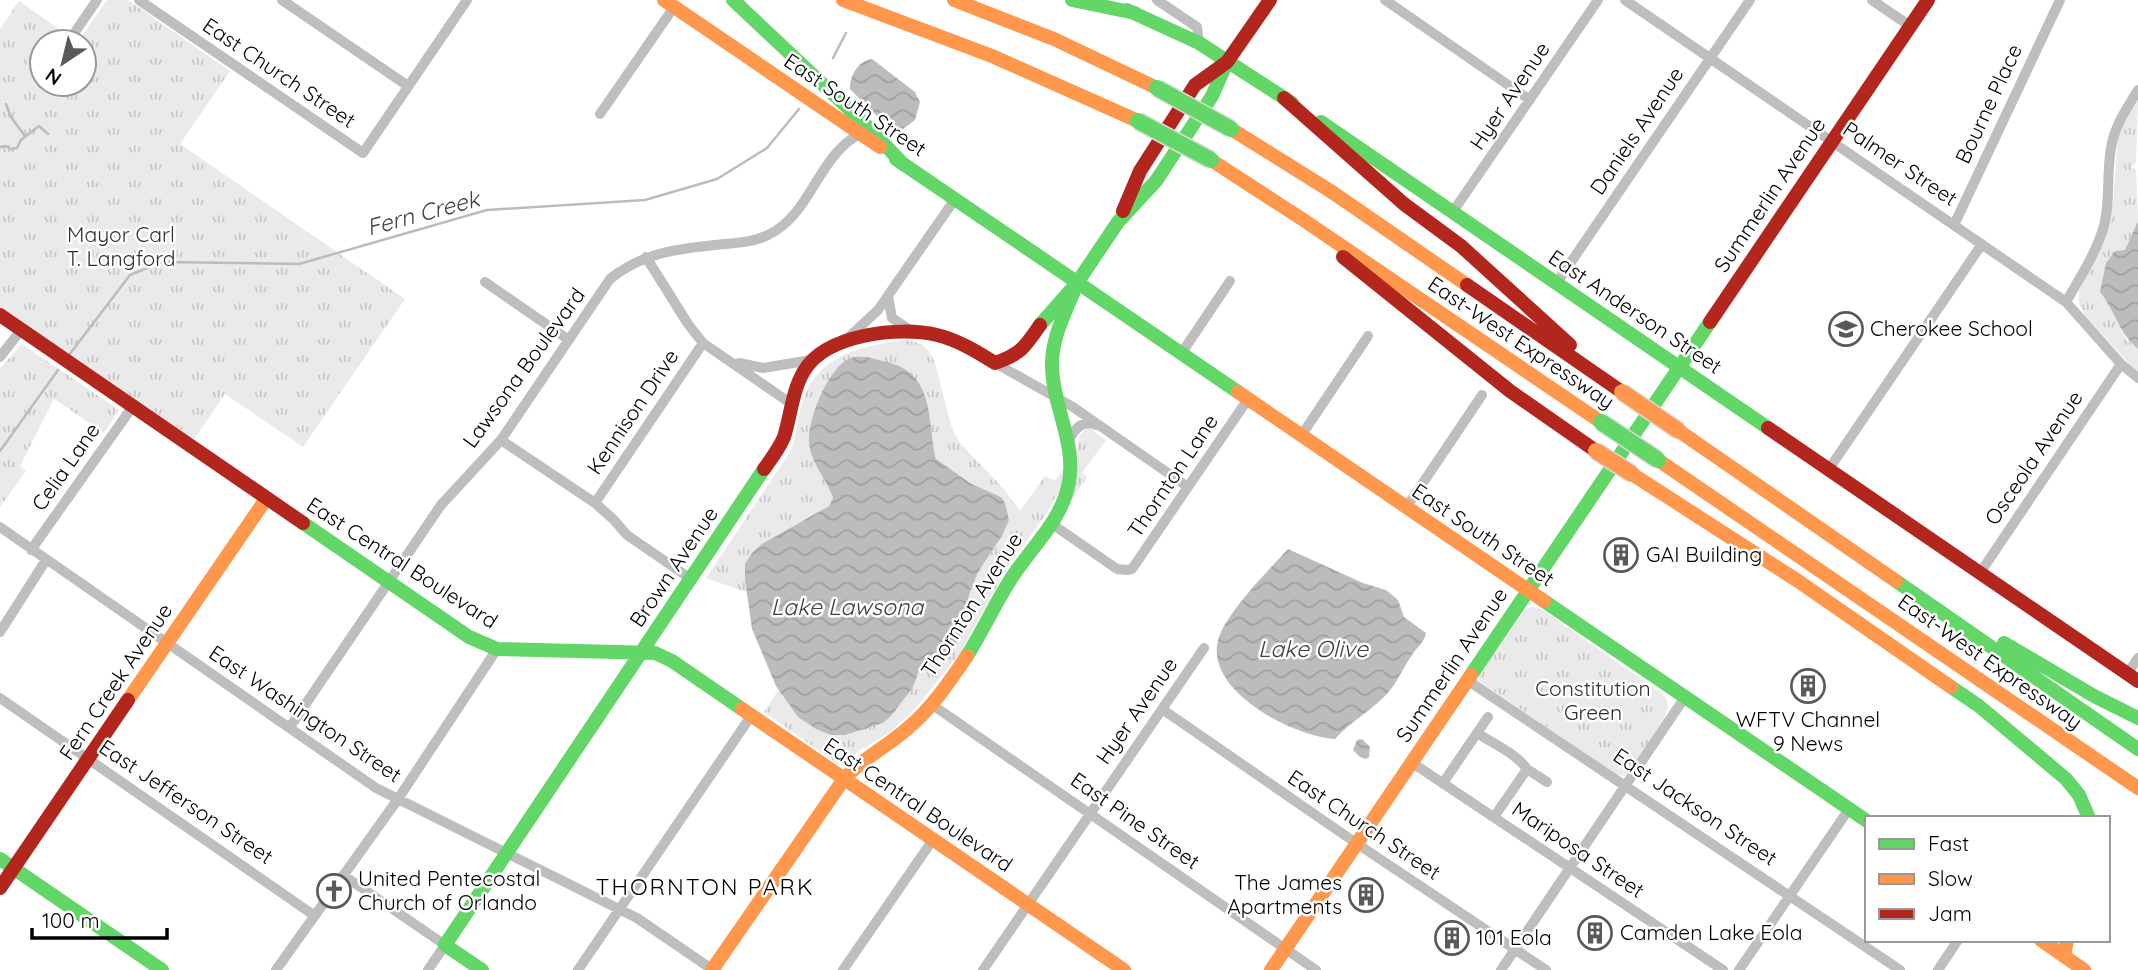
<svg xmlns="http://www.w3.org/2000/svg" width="2138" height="970" font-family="Quicksand,sans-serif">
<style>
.park{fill:url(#park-tufts);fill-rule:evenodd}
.water{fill:url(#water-waves)}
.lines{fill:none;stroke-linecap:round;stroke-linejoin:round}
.stream{stroke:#bcbcbc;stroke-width:2.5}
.street{stroke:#bebebe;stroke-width:10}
.fast{stroke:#63d668;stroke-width:14}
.slow{stroke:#ff974d;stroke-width:14}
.jam{stroke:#b3261e;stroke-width:14}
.fast-bridge-casing{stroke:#dbdbdb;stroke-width:19;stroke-linecap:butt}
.slow-bridge-casing{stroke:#dbdbdb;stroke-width:19;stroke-linecap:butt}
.fast-bridge{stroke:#63d668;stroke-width:16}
.slow-bridge{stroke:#ff974d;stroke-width:16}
.labels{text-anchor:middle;stroke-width:5;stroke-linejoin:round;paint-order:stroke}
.street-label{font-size:21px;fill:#000;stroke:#fff}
.park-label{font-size:21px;fill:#2f2f2f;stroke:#fff}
.poi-label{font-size:21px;fill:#000;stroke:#fff;text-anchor:start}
.water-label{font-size:23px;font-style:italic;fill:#404040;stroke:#fff}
.neighbourhood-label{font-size:23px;letter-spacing:2px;fill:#000;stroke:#fff}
</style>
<defs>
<pattern id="park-tufts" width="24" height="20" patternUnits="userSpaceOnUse" patternTransform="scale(1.75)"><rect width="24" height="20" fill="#eaeaea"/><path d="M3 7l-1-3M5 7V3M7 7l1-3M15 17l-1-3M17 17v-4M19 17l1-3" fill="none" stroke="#c7c7c7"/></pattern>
<pattern id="water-waves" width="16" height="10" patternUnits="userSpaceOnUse" patternTransform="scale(1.75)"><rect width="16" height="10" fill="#bcbcbc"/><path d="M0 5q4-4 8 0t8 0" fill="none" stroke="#a0a0a0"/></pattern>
</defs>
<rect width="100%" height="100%" fill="#fff"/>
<path class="park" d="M107 0H128L230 71 180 144 405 299 303 447 225 394 194 439 0 307V29L19 1 78 42ZM42 42H84V84H42Z
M2138 100 2136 163 2132 165 2131 168 2136 170 2138 221 2125 250 2108 301 2126 339 2138 349V373L2085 316 2079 304V290L2104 240 2113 204 2118 134Z
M907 340 922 344 929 351 935 363 951 425 959 442 1004 489 1020 511 1045 476 1055 481 1078 448 1079 437 1088 427 1106 440 1082 473 1087 477 1072 500 1058 493 1047 513 1010 563 961 652 944 673 914 710 890 732 838 764 764 712 779 689 798 717 864 728 883 723 891 716 913 686 919 671 932 661 949 652 963 628 969 595 978 572 1002 536 1001 497C986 490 943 471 936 458 933 453 933 446 932 441L830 490 833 498 829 506 763 544 745 580 746 592 706 578 790 452C797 437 797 420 802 404 817 354 861 346 907 340Z
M22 344 119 410 104 433 54 399 20 466 26 471 0 507V368Z
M1533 607 1541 609 1664 695C1667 700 1669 705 1667 711 1664 722 1633 769 1624 776L1615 774 1481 682 1479 678 1481 669 1501 645 1526 609Z"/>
<path class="water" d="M872 59 915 92 920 102 915 120 903 129 884 123 850 89C850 75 858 61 872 59Z
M2138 221V349C2119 334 2115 310 2100 292L2106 263 2115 251 2125 250Z
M867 357C878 360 889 362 899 366 935 383 928 427 936 459L970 483 1001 497 1005 503 1009 520 1002 536 978 572 969 595 963 628 957 642 949 652 932 661 919 671 913 687 891 716 883 723 845 735H831L816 729 798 717 776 686 752 629 745 580V564L752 553 762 544 829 506 833 498C827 479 811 464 809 443 807 421 828 366 851 358 855 356 862 357 867 357Z
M1288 549 1363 583 1386 590 1398 600 1404 617 1426 633C1424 643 1417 647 1412 655 1402 669 1397 684 1385 696 1369 712 1350 722 1335 739 1294 737 1201 690 1219 637 1229 610 1268 571 1288 549Z
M1362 739 1370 747 1369 757 1366 759 1360 757 1353 750 1357 740Z"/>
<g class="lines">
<path class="stream" d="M833 58 846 33
M6 104 11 117 25 136
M0 147 6 146 11 149 17 148 21 140 39 126 48 134
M69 355 130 275 162 262 299 264 487 210 645 200 717 179 767 148 799 109
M0 451 58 370"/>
<path class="street" d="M139 0 363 153 467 0
M282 0 408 86
M1157 0 1197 27 1199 43
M1385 0 1530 100
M1625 0 2066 302 2121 364 2138 378
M1872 0 1910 26
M73 35 97 0
M600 114 674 7
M1452 213 1598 0
M1954 225 2060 0
M646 257 688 324 703 343 793 405
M485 282 569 340
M1556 284 1750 0
M888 296 892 318 910 330
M2066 302C2079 279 2095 255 2103 229 2111 203 2106 175 2111 148 2114 127 2127 108 2138 90
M847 339 878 310 955 199
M1181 354 1230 281
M0 357 21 330
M739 363 763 368 811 360
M995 363 1073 407 1188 487
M1301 436 1368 336
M1070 438C1076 428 1083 419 1096 425
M501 440 595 503 613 519 627 535 691 579
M1829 469 1982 244
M595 503 703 343
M1406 508 1482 395
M1052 524 1117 569 1127 570 1132 569 1248 399
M0 527 376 788 637 918 713 970
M31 550 133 406
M1980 573 2121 364
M0 632 46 560
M2127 674 2138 658
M1467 680 1900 970
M0 698 315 916
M931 704 1316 970
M1162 709 1356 843 1546 970
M290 727 441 505 501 440 610 279C642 253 676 249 715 245 733 243 752 243 768 235 811 215 818 155 860 134
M1477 733 1488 717
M1411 762 1723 970
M1527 769 1547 782
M1443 783 1477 733C1492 743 1517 754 1527 769L1494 817
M343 875 445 945 428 970
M276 970 398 799 497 649
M578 970 751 716
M843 970 932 841
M983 970 1204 648
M1501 970 1685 697
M1739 970 1849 809
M1938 970 1958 940"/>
<path class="fast" d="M733 0 864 123 904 165
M1072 0 1135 13
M1127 10 1199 43 1292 103
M1321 122 1768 428
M896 159 1238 392
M1040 325 1077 283 1118 222 1156 181 1212 96 1227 62
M303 523 469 637 497 649 655 653 672 661 742 709
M1896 581 2138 749
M1544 601 1867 821
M2004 643 2094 696 2138 718
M967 656C982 632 994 606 1009 582 1029 549 1062 522 1069 482 1076 442 1053 407 1052 367 1051 340 1064 315 1074 291
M1471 675 1710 322
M1951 687 1979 706 2066 779 2079 795 2089 818
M0 859 162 970
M482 970 445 945 764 469"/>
<path class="slow" d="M664 0 880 147
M843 0 992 56 1138 121
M954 0 1054 39 1157 88
M1231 129 1332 192 1467 285
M1211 160 1302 219 1601 422
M1238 392 1544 601
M1679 431 1896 581
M1658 460 2138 788
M1632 474 1798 581 1951 687
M128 700 266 499
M742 709 1124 970
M2041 940 2084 970
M2064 956 2067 940
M712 970 844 779C863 758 888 746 908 728 932 708 950 681 967 656
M1271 970 1471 675"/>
<path class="jam" d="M1284 98 1404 204 1461 246 1570 345
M1123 211 1140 171 1195 85 1227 62 1270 0
M1343 257 1510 391 1596 451
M1467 285 1622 392
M0 315 303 523
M1710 322 1928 0
M1768 428 2138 681
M764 469C771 459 779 449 784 437 791 415 792 391 804 371 826 334 899 326 937 335 958 340 977 352 995 363 1021 354 1025 347 1040 325
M0 888 128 700"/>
<g class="fast-bridge-casing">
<path id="fast-bridge" d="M1157 88 1231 129
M1138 121 1211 160
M1601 422 1658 460"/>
</g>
<g class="slow-bridge-casing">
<path id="slow-bridge" d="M1622 392 1679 431
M1596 451 1632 474"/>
</g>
<use href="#fast-bridge" class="fast-bridge"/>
<use href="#slow-bridge" class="slow-bridge"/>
</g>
<defs>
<g id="school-ring" transform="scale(1.75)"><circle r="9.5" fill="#fff" stroke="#595959" stroke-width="1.5"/><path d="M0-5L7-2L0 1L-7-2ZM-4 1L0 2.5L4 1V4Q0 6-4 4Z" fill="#595959"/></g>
<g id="building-ring" transform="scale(1.75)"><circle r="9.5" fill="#fff" stroke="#595959" stroke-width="1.5"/><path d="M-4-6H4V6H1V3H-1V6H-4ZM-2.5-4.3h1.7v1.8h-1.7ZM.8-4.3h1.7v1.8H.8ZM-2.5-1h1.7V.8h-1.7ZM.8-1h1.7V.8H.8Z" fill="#595959"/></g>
<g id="church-ring" transform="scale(1.75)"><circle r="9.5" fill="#fff" stroke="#595959" stroke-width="1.5"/><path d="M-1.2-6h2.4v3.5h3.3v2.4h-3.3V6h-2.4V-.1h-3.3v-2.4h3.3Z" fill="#595959"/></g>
</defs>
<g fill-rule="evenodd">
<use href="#school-ring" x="1846" y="329"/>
<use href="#building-ring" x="1621" y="555"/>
<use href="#building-ring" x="1808" y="686"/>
<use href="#church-ring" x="334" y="891"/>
<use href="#building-ring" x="1366" y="895"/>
<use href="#building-ring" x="1595" y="933"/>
<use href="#building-ring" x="1452" y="938"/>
</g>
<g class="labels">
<g class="street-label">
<text transform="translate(279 73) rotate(34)" y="7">East Church Street</text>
<text transform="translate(1510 96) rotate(-56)" y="7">Hyer Avenue</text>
<text transform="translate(1989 104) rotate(-65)" y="7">Bourne Place</text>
<text transform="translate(855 105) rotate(34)" y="7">East South Street</text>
<text transform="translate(1637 131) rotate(-56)" y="7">Daniels Avenue</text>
<text transform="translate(1900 164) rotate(34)" y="7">Palmer Street</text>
<text transform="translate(1770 195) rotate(-56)" y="7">Summerlin Avenue</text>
<text transform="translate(1635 312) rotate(34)" y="7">East Anderson Street</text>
<text transform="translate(1521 343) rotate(34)" y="7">East-West Expressway</text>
<text transform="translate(524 368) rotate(-54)" y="7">Lawsona Boulevard</text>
<text transform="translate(633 412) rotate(-56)" y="7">Kennison Drive</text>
<text transform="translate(2034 458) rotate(-56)" y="7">Osceola Avenue</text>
<text transform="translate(66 467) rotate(-55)" y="7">Celia Lane</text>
<text transform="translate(1173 476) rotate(-56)" y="7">Thornton Lane</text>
<text transform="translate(1483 535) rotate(34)" y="7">East South Street</text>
<text transform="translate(402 563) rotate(33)" y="7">East Central Boulevard</text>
<text transform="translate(674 567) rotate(-56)" y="7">Brown Avenue</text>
<text transform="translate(972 605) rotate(-57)" y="7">Thornton Avenue</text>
<text transform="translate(1990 662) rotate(35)" y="7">East-West Expressway</text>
<text transform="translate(1452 665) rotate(-56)" y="7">Summerlin Avenue</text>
<text transform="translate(116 682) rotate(-56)" y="7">Fern Creek Avenue</text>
<text transform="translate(1137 711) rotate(-55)" y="7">Hyer Avenue</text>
<text transform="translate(305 714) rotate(34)" y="7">East Washington Street</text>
<text transform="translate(186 802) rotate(34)" y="7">East Jefferson Street</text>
<text transform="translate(918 805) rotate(34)" y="7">East Central Boulevard</text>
<text transform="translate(1695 807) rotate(34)" y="7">East Jackson Street</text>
<text transform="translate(1135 821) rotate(35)" y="7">East Pine Street</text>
<text transform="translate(1364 825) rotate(34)" y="7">East Church Street</text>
<text transform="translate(1578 850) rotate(34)" y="7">Mariposa Street</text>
</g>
<g class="park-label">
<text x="121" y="242">Mayor Carl<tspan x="121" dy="24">T. Langford</tspan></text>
<text x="1593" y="696">Constitution<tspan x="1593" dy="24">Green</tspan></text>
</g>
<g class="poi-label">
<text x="1870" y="336">Cherokee School</text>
<text x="1646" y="562">GAI Building</text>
<text x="1808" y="727" text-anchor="middle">WFTV Channel<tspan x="1808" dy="24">9 News</tspan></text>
<text x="358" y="886">United Pentecostal<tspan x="358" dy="24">Church of Orlando</tspan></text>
<text x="1342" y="890" text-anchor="end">The James<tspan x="1342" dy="24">Apartments</tspan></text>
<text x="1620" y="940">Camden Lake Eola</text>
<text x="1476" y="945">101 Eola</text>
</g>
<g class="water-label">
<text transform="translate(423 213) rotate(-15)" y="8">Fern Creek</text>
<text x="847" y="615">Lake Lawsona</text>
<text x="1313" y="657">Lake Olive</text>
</g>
<g class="neighbourhood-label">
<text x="705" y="895">THORNTON PARK</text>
</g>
</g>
<rect x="1865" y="816" width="245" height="126" fill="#ffffff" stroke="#999999" stroke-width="2"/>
<rect x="1879" y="839" width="35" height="10" fill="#63d668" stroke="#999999" stroke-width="2"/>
<text x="1928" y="851" font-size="21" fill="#000000">Fast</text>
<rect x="1879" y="874" width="35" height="10" fill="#ff974d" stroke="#999999" stroke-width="2"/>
<text x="1928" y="886" font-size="21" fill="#000000">Slow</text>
<rect x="1879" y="909" width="35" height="10" fill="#b3261e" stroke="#999999" stroke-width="2"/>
<text x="1928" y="921" font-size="21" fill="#000000">Jam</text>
<g transform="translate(63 63) rotate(215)"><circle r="33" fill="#ffffff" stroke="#999999" stroke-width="2"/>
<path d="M0-5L12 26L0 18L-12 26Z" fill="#595959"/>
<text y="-10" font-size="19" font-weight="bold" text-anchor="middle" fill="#000000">N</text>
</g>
<path d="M32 928v10h135v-10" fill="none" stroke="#000000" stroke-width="3.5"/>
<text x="42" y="928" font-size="21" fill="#000000" stroke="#ffffff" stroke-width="5" paint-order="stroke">100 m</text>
</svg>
